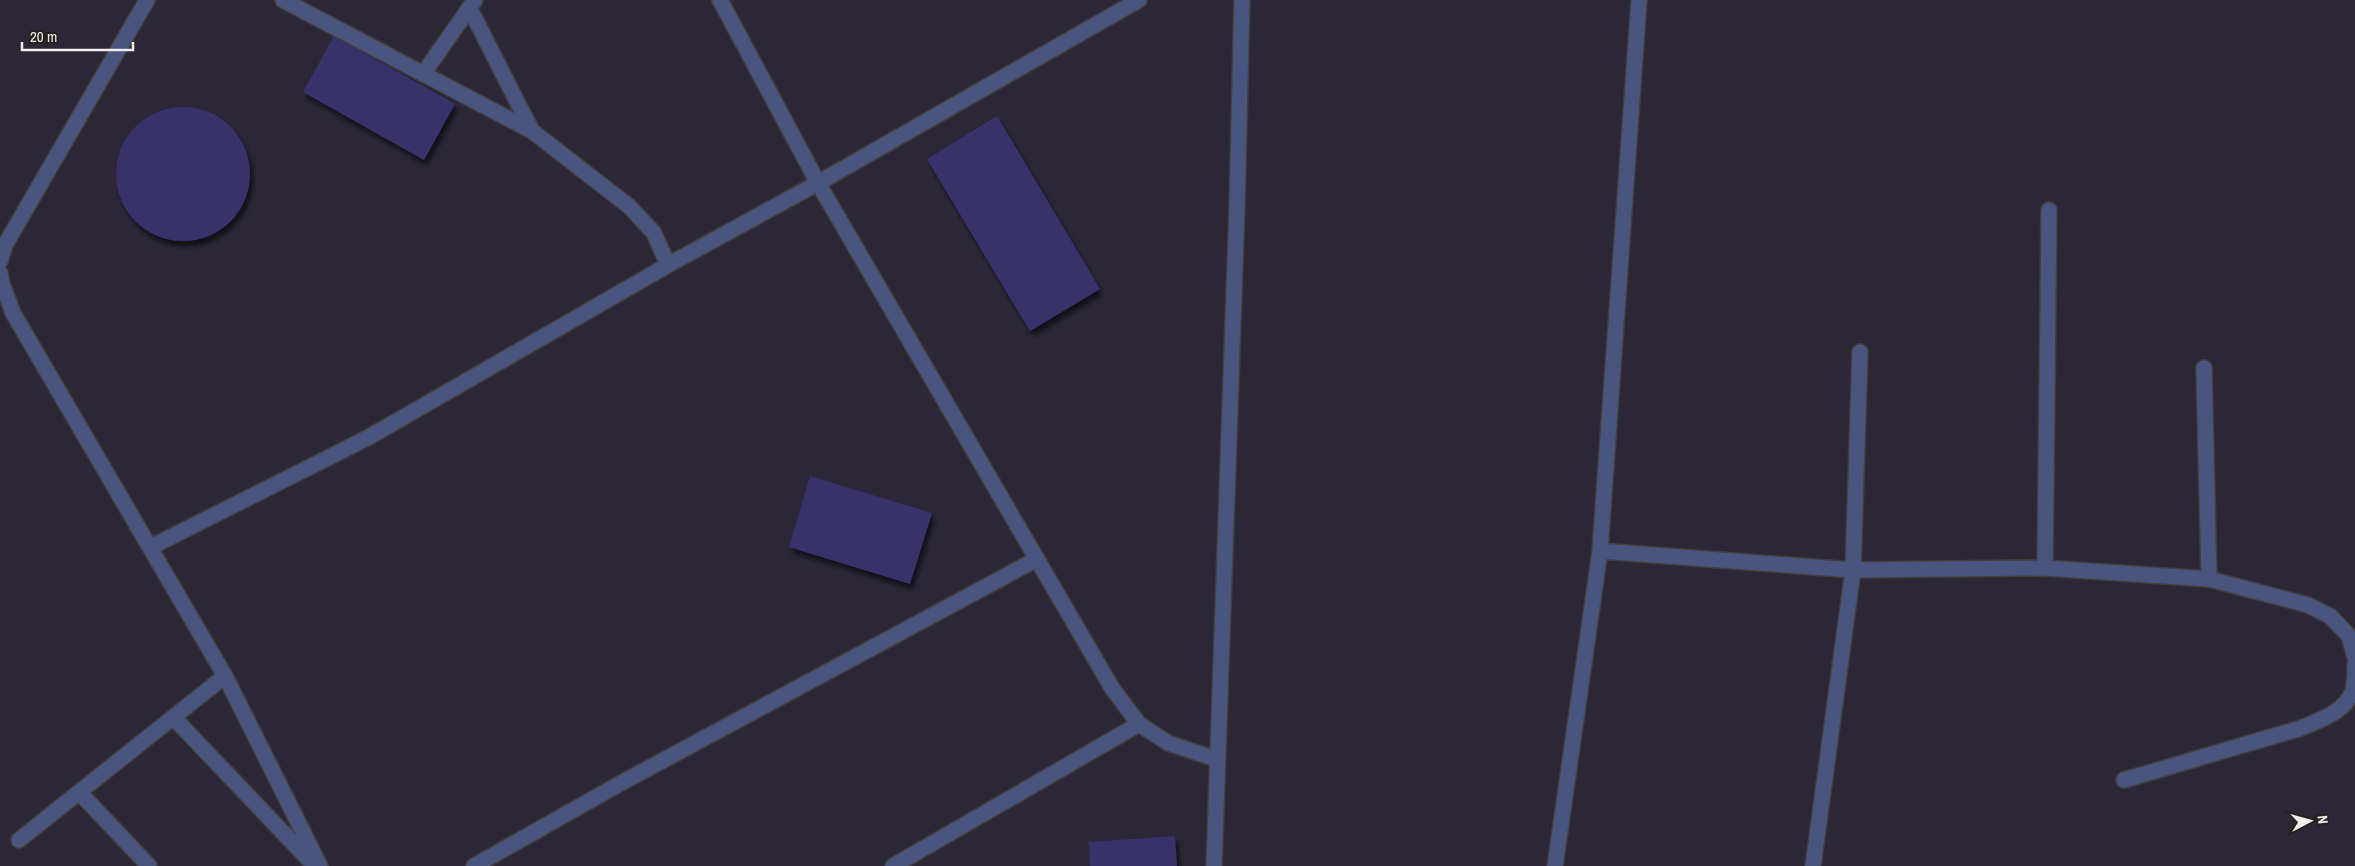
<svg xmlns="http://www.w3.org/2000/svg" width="2355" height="866" font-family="'Archivo Narrow',sans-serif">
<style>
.industrial{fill:#2b2737}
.building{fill:#37316b;filter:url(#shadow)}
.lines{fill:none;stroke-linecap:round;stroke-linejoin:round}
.lane-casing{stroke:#433e3b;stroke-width:18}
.lane{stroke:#49557f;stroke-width:15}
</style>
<defs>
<filter id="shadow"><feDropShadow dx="3" dy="5.5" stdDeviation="2.5" flood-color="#0009"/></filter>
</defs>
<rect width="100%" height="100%" fill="#27211e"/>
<path class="industrial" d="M0 0H2355V866H0Z"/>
<path class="building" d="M334 36 455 104 424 160 303 92Z
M116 174a67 67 0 1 1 134 0a67 67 0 1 1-134 0Z
M997 116 1100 289 1030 331 927 159Z
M810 476 932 513 910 584 789 547Z
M1175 836 1177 866H1090L1089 842Z"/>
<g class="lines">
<g class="lane-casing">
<path id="lane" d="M283 0 532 131 630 207 654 233 668 265
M720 0 818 183 1112 688 1139 724 1168 743 1216 759
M470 9 532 131
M423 74 475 0
M0 261 5 245 147 0
M0 273 2 284 13 313 225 676 320 866
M2204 368 2209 579
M151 547 369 437 668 265 818 183 1139 0
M1600 551 1853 570 2045 568 2209 579 2308 605 2330 616 2349 636 2355 657
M2045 568 2049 210
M174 718 314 865
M2124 780 2298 729C2318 721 2344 713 2353 691 2355 684 2355 672 2355 664
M80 793 149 866
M19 840 225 676
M474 866 621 783 1037 559
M893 866 1139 724
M1214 866 1237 207 1242 0
M1555 866 1600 551 1639 0
M1813 866 1853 570 1860 352"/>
</g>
<use href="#lane" class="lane"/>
</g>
<g transform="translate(2310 821) rotate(84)" stroke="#27211e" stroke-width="4" paint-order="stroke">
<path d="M0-4L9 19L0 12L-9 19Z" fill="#f2edec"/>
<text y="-8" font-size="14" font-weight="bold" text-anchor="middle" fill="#f2edec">N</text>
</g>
<path d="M22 42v8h111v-8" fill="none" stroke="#f2edec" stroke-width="2.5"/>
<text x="30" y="42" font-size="15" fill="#f2edec" stroke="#27211e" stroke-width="4" paint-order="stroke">20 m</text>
</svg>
